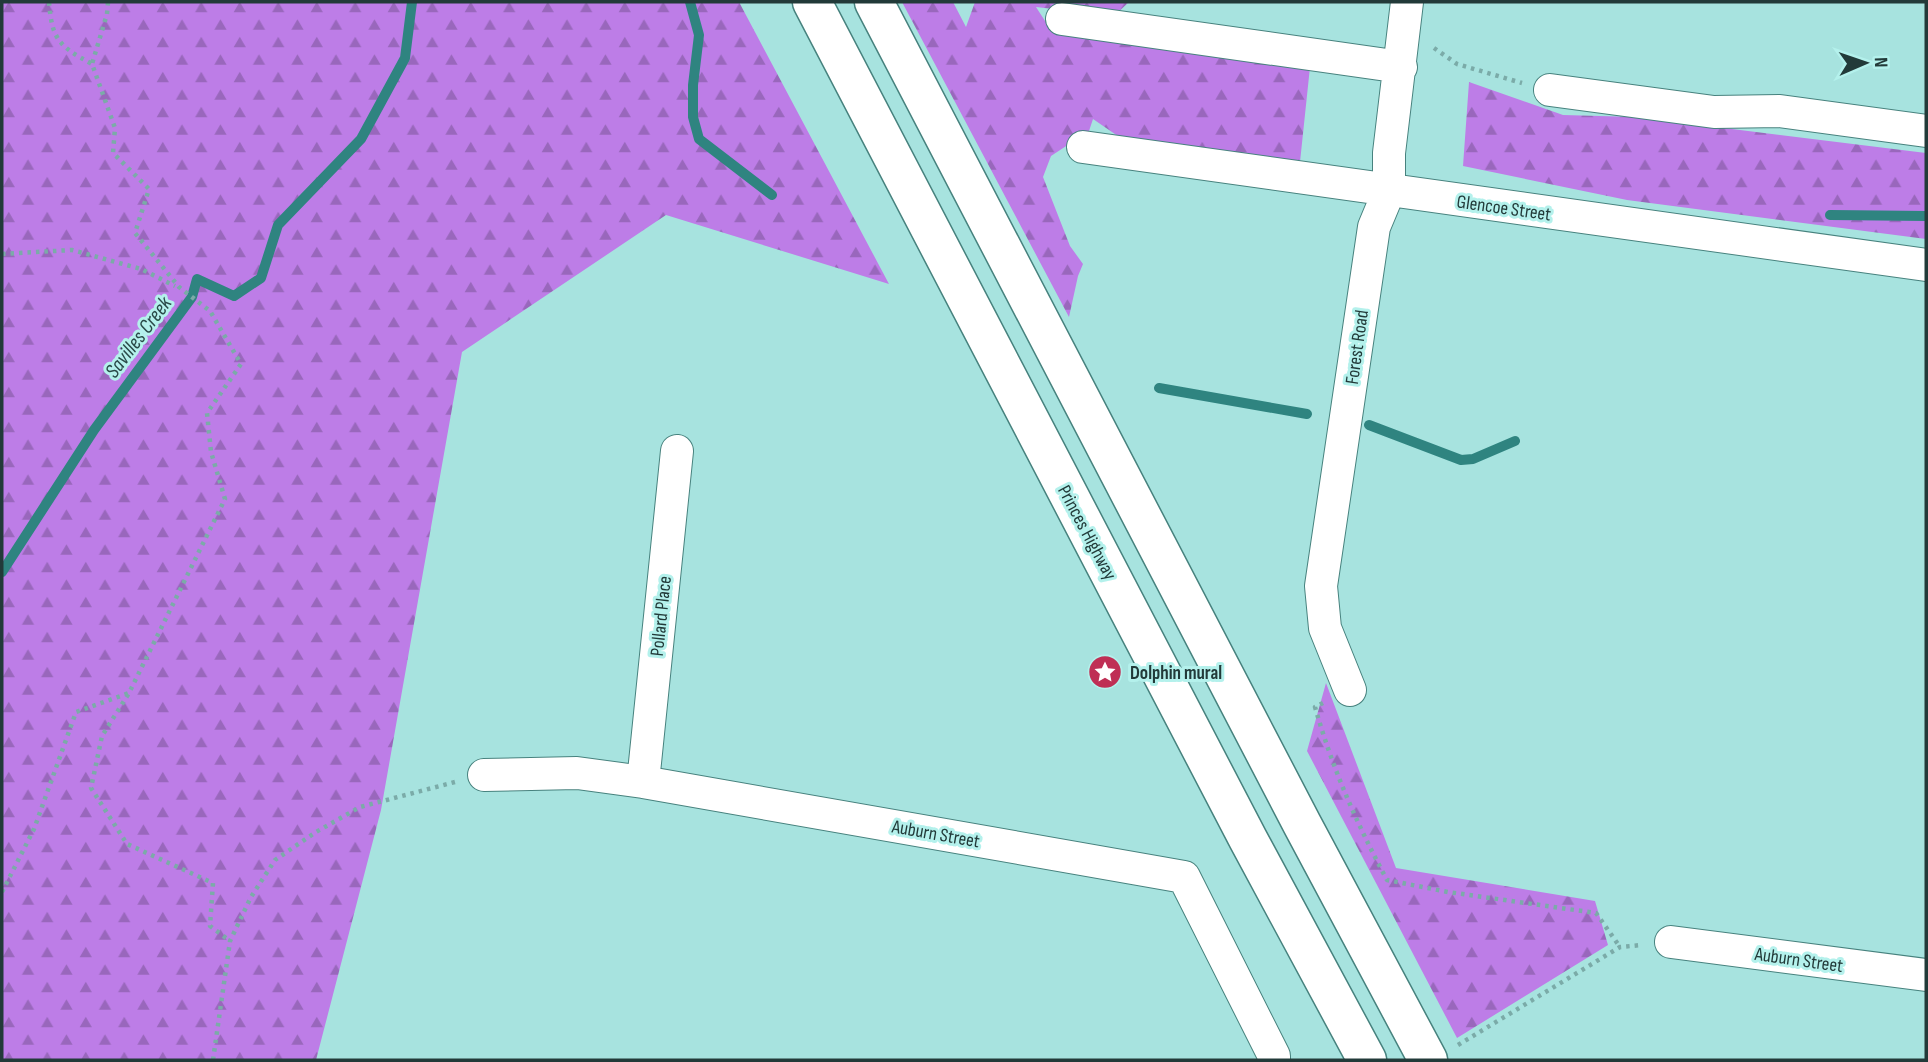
<svg xmlns="http://www.w3.org/2000/svg" width="1928" height="1062" font-family="'Sofia Sans Condensed',sans-serif">
<style>
.forest{fill:url(#forest-firs)}
.lines{fill:none;stroke-linecap:round;stroke-linejoin:round}
.stream{stroke:#2f8480;stroke-width:10}
.minor-casing{stroke:#47827e;stroke-width:34}
.trunk-casing{stroke:#47827e;stroke-width:41}
.path{stroke:#7baba8;stroke-width:4.5;stroke-dasharray:3.5 5;stroke-linecap:butt}
.minor{stroke:#fff;stroke-width:32}
.trunk{stroke:#fff;stroke-width:38}
.labels{text-anchor:middle;stroke-width:6;stroke-linejoin:round;paint-order:stroke}
.street-label{font-size:19px;fill:#223a39;stroke:#b4f1ec}
.poi-label{font-size:19px;font-weight:bold;fill:#223a39;stroke:#b4f1ec;text-anchor:start}
.water-label{font-size:21px;font-style:italic;fill:#2a4b49;stroke:#b4f1ec}
</style>
<defs>
<pattern id="forest-firs" width="22" height="20" patternUnits="userSpaceOnUse" patternTransform="scale(1.75)"><rect width="22" height="20" fill="#bd7de7"/><path d="M5 1l3.5 6h-7zM16 11l3.5 6h-7z" fill="#9967bc"/></pattern>
</defs>
<rect width="100%" height="100%" fill="#a7e3df"/>
<path class="forest" d="M2 2H739L889 284 666 215 462 352 381 810 316 1060H2Z
M902 2H953L966 27 975 2H1129L1114 16 1036 7 1047 24 1060 34 1310 67 1300 162 1128 143 1093 119 1089 131 1051 156 1043 177 1070 246 1083 264 1078 276 1069 317Z
M1469 82 1563 115 1636 117 1926 153V239L1627 200 1463 166Z
M1326 683 1396 868 1595 901 1608 945 1457 1038 1307 751Z"/>
<g class="lines">
<path class="stream" d="M690 2 699 35 693 85V117L699 139 772 195
M1830 215 1926 216
M1159 388 1307 414
M1369 425 1461 460 1473 459 1515 441
M2 572 94 430 192 297 197 279 234 296 261 278 278 225 361 139 405 58 412 2"/>
<g class="minor-casing">
<path id="minor" d="M1062 19 1401 67
M1550 90 1714 112 1780 111 1926 131
M1083 147 1926 265
M1350 690 1325 628 1321 586 1374 227 1389 191V153L1407 2
M484 775 577 773 643 782 1184 877 1274 1056V1060
M643 782 677 451
M1671 942 1926 975"/>
</g>
<g class="trunk-casing">
<path id="trunk" d="M812 2 1248 839 1367 1060
M874 2 1302 824 1428 1060"/>
</g>
<path class="path" d="M49 2C52 40 59 46 92 64
M108 2 107 14 92 64 115 128 113 153 149 189 135 233 179 287 210 311 241 364 207 413 211 452 225 499 129 693 102 736 91 788 127 844 213 883 210 926 230 941
M1434 48 1457 64 1522 83
M2 254 72 250 141 269 175 286
M1323 703 1315 707C1333 770 1356 822 1387 880L1448 892 1596 913 1620 947
M2 892 34 829 76 712 129 693
M1458 1045 1620 947 1642 945
M213 1060 230 941 251 897 275 860 316 832 360 807 455 782"/>
<use href="#minor" class="minor"/>
<use href="#trunk" class="trunk"/>
</g>
<defs>
<g id="sight-disc" transform="scale(1.75)"><circle r="9.5" fill="#bf2f55" stroke="#b4f1ec"/><path d="M0-6L1.8-2.2L6-1.7L2.9 1.2L3.7 5.4L0 3.3L-3.7 5.4L-2.9 1.2L-6-1.7L-1.8-2.2Z" fill="#fff"/></g>
</defs>
<g fill-rule="evenodd">
<use href="#sight-disc" x="1105" y="672"/>
</g>
<g class="labels">
<g class="street-label">
<text transform="translate(1504 207) rotate(8)" y="7">Glencoe Street</text>
<text transform="translate(1356 347) rotate(-82)" y="7">Forest Road</text>
<text transform="translate(1088 532) rotate(62)" y="7">Princes Highway</text>
<text transform="translate(660 616) rotate(-84)" y="7">Pollard Place</text>
<text transform="translate(936 833) rotate(10)" y="7">Auburn Street</text>
<text transform="translate(1799 959) rotate(8)" y="7">Auburn Street</text>
</g>
<g class="poi-label">
<text x="1130" y="679">Dolphin mural</text>
</g>
<g class="water-label">
<text transform="translate(138 337) rotate(-53)" y="7">Savilles Creek</text>
</g>
</g>
<rect width="1928" height="1062" fill="none" stroke="#223a39" stroke-width="7"/>
<g transform="translate(1865 63) rotate(88)" stroke="#b4f1ec" stroke-width="5" paint-order="stroke">
<path d="M0-5L12 26L0 18L-12 26Z" fill="#223a39"/>
<text y="-10" font-size="19" font-weight="bold" text-anchor="middle" fill="#223a39">N</text>
</g>
</svg>
